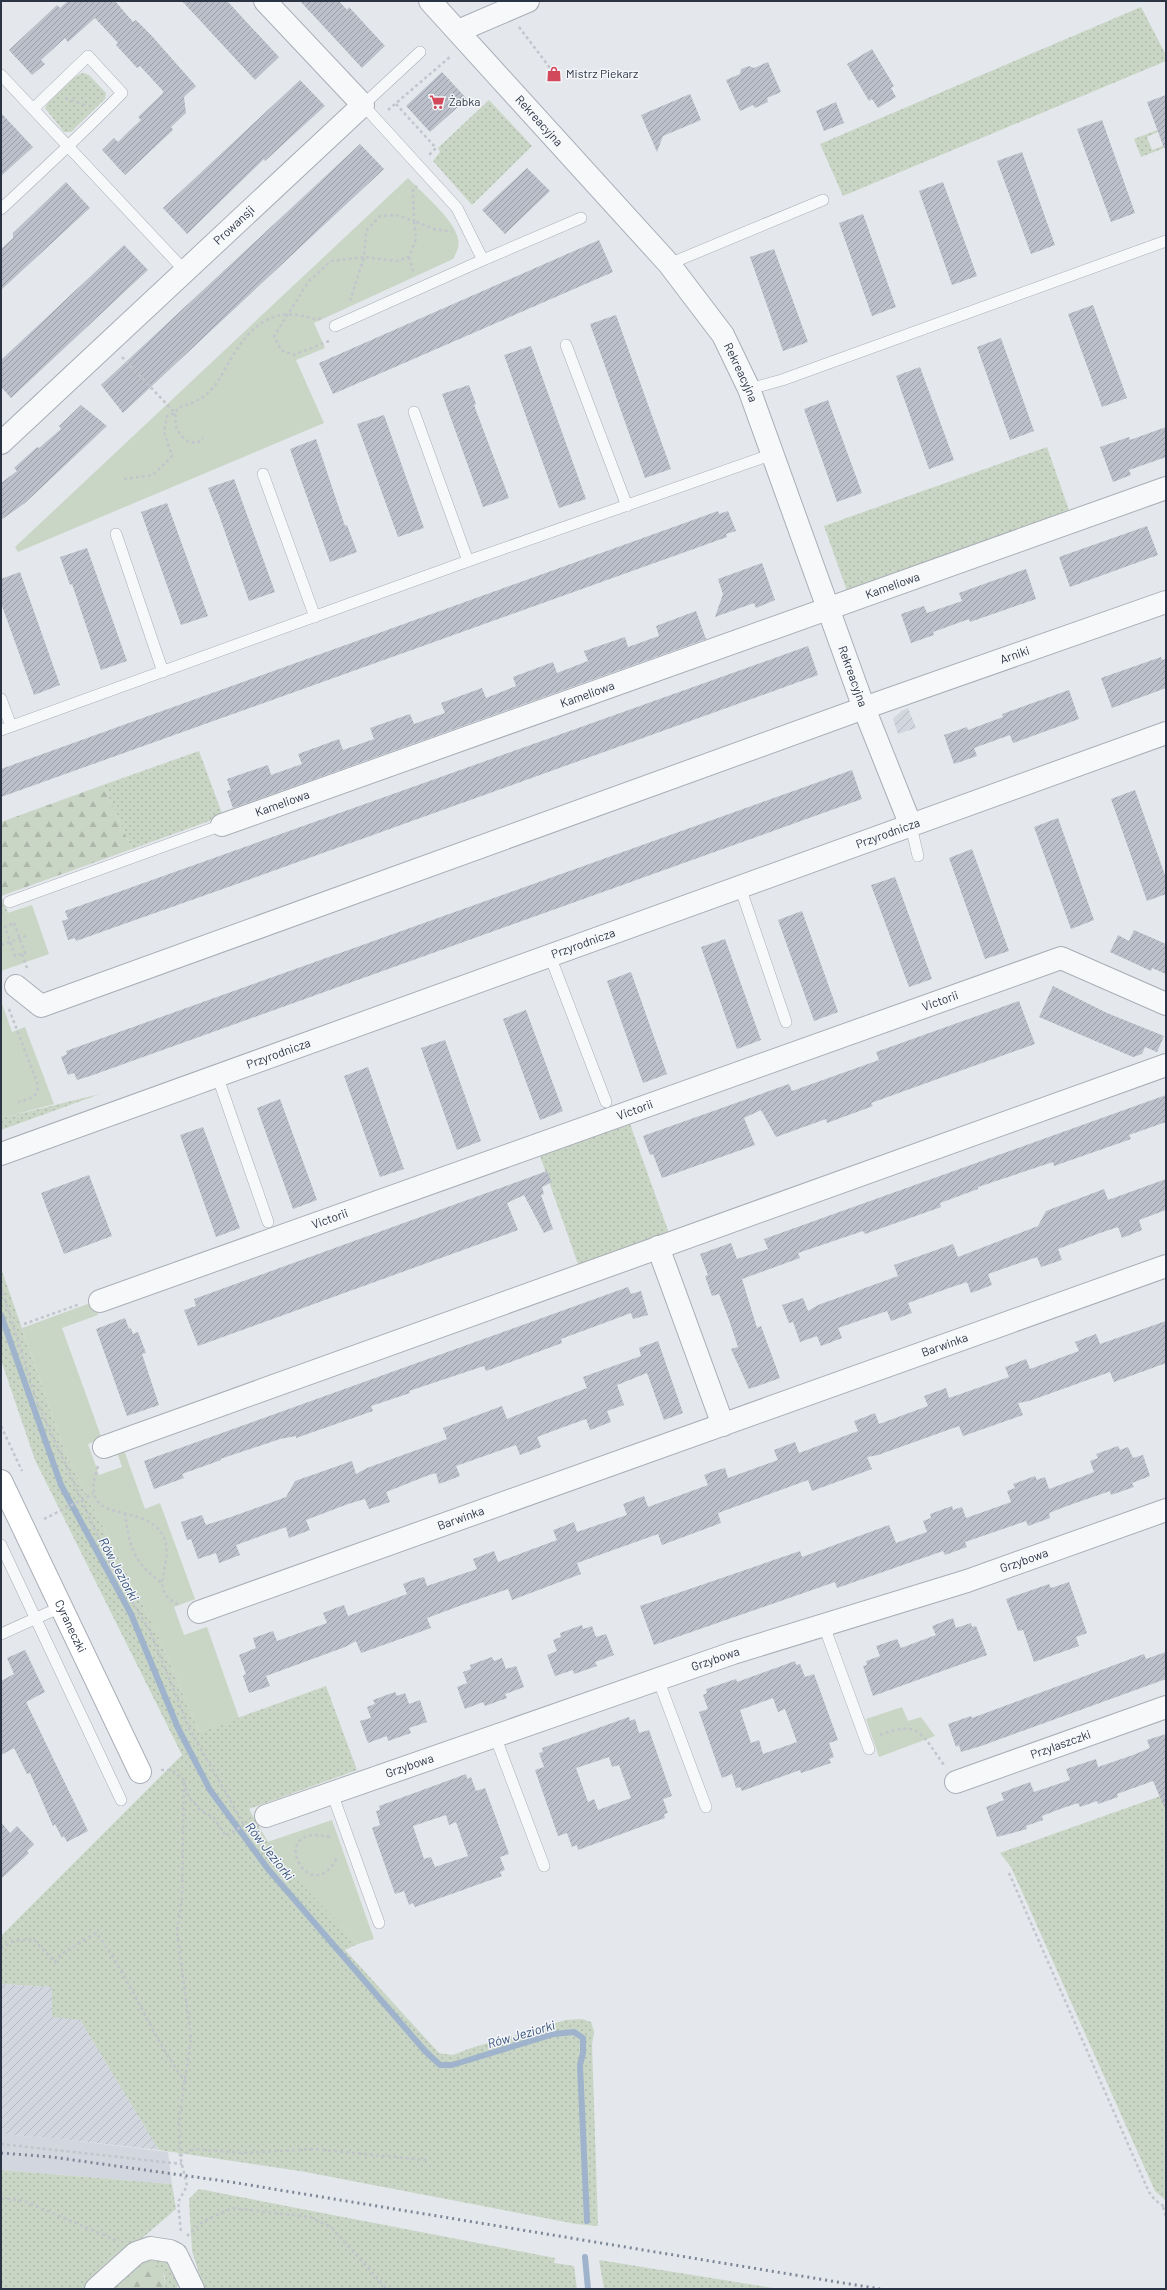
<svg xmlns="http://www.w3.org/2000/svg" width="1167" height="2290" font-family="Barlow,sans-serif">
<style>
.built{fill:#d2d6de}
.industrial{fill:url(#industrial-furrows)}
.grass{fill:url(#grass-dots)}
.forest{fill:url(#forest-firs)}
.park{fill:#c9d6c5}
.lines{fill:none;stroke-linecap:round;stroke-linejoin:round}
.stream{stroke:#9fb4cc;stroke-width:6}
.building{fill:url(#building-hatch);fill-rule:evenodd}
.lane-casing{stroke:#a9aeb7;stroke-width:12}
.street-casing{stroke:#a9aeb7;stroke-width:24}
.secondary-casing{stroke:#a9aeb7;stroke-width:24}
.path{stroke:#c2c5cb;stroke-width:2.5;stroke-dasharray:3 3;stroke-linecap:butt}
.lane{stroke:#f7f8fa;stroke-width:11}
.street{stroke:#f7f8fa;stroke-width:22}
.secondary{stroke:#fff;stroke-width:22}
.rail{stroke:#7d8696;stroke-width:3;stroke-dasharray:2 4;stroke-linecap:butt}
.labels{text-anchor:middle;stroke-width:3;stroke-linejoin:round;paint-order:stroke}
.poi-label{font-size:12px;fill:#2b3445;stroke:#f4f6f9;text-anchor:start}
.street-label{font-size:12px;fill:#2b3445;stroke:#f4f6f9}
.water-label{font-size:13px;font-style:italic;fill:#34527a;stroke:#f4f6f9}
</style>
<defs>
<pattern id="industrial-furrows" width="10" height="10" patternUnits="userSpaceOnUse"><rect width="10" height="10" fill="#d2d6de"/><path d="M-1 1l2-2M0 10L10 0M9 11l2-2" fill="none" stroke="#b4b8c0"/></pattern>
<pattern id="grass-dots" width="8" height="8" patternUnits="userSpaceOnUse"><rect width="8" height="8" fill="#c9d6c5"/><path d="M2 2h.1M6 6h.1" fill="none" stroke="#adb8ab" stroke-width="1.8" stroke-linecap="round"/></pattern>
<pattern id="forest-firs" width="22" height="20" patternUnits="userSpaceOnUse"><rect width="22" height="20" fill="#c9d6c5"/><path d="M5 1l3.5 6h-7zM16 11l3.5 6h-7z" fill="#adb8ab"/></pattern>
<pattern id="building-hatch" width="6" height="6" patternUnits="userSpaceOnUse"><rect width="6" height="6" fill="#bbc0ca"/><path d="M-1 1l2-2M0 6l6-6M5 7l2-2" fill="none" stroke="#989da6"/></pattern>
</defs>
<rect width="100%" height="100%" fill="#e4e7ec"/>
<path class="built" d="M1 2134 60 2139 168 2152 172 2184 1 2170Z"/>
<path class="industrial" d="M908 708 916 728 898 734 893 719 901 711Z
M1 1984 53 1987 80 2020 159 2150 60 2139 1 2134Z"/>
<path class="grass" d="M1141 7 1166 55V61L843 196 820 144Z
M83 73 89 75 106 93 105 99 71 132H64L45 108C52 95 69 78 83 73Z
M489 100 532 146 472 205 433 161 440 152 438 148Z
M1157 130 1158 132 1147 137 1152 150 1163 146 1164 148 1141 157 1134 139Z
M1047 447 1070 513 847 591 824 526Z
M199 751 223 816 132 849 103 785Z
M1 896 8 913 1 915Z
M100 1094 1 1130V1115L6 1117Z
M630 1124 670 1236 579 1267 540 1156Z
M1 1268 65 1452 156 1631 199 1732 326 1686 357 1770 249 1809 268 1842 322 1824 340 1925 358 1944 345 1950 439 2053 453 2055 468 2049 566 2020 582 2019 591 2022 594 2031 592 2045 598 2226 576 2224 300 2171 159 2150 80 2020 52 2017V1987L1 1984V1936L182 1755 35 1460 1 1360Z
M1166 1794V2201L1155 2191 1011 1867 1000 1853Z
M1 2170 172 2184 176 2209 83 2289H1Z
M199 2189 555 2258 554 2263 574 2266 577 2289H204L192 2251 189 2199Z
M149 2260 167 2261 180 2283 176 2289H165V2276Z
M599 2260 779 2289H604Z"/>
<path class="forest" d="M103 785 132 849 1 896V822Z
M149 2260C163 2269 165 2272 165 2289H104L137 2262Z"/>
<path class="park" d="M408 178C421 192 455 220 458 239 460 247 456 253 453 259L314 323 325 348 296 360 324 423 18 552 15 547Z
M32 905 49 954 1 971V915Z
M1 1001 12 1032 25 1027 54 1104 6 1117 1 1115Z
M93 1302 98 1315 62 1328 102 1439 88 1444 99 1475 122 1467 117 1452 124 1450 145 1509 160 1503 195 1599 174 1607 184 1635 207 1627 239 1718 199 1732 156 1631 65 1452 22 1328Z
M902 1707 908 1721 921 1717 935 1736 879 1757 866 1719Z
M332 1820 374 1939 358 1944 281 1863 268 1842Z"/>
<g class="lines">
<path class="stream" d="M1 1315 61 1485 131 1614 178 1728 210 1790 268 1869 425 2051 440 2065H452L554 2034 574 2032 583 2038V2053L580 2065 587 2221
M585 2257 588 2289"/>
</g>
<path class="building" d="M68 1H115L133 22 136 20 151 35 196 86 184 97 186 113 171 127 173 130 125 175 102 150 114 138 118 142 129 131 141 120 138 117 163 93V91L140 66 137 68 127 57 116 45 118 43 95 18 68 42 65 38 41 60 45 64 32 75 9 50 57 5 60 8Z
M182 1H227L279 57 255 80Z
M300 1H339L347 10 349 7 385 46 362 68Z
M872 49 894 86 891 88 896 97 878 108 872 99 869 101 847 64Z
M768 62 781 92 767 98 768 102 755 108 753 105 740 111 726 80 740 74 741 69 749 66 754 68Z
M442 72 467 99 430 132 406 106Z
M300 80 325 106 265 161 264 159 187 234 163 208Z
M690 94 701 120 663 136 657 152 641 115Z
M1166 95V148H1164L1147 102Z
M836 102 844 123 824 131 816 111Z
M1 113 33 147 1 176Z
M1102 120 1135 213 1111 222 1077 129Z
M360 144 384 169 123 413 101 385Z
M1022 152 1055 245 1031 254 997 161Z
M527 168 550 191 505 234 482 210Z
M66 182 90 208 1 290V249L13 238V233Z
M943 182 977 276 952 285 919 191Z
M863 214 896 307 872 316 839 223Z
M599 240 613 272 333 394 319 363Z
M124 245 148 270 11 398 1 387V360Z
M774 249 808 342 783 351 750 257Z
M1093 305 1127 398 1102 407 1068 314Z
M616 315 671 469 645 478 590 324Z
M1001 338 1034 431 1010 440 977 347Z
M531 346 586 499 559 508 504 355Z
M920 367 954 460 929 469 896 376Z
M469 385 476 404 474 405 509 498 483 507 442 394Z
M828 400 862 493 837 502 804 409Z
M81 405 107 426 25 503 1 520V483L17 471 14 468 26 457 37 447 39 448 61 429 59 426Z
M384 415 424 528 398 537 357 424Z
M1166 427V457L1129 470 1131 475 1113 482 1100 447 1129 437 1130 440Z
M316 439 345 526 347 525 357 552 330 562 290 449Z
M234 479 275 592 249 601 219 515 208 488Z
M167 503 208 616 181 625 141 512Z
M718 511 719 514 728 511 736 531 726 534 727 537 1 797V769Z
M1147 526 1158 555 1070 587 1059 557Z
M87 548 127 661 101 670 72 584 70 585 60 557Z
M762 563 775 600 756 608 754 603 715 617 723 594 718 579Z
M1026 569 1036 599 970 622 969 619 933 632 934 635 911 643 901 614 924 606 927 613 962 601 959 593Z
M20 572 60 685 34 695 1 603V579Z
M696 611 706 639 233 808 227 791 231 790 227 779 268 765 271 775 302 764 298 754 339 739 343 750 374 739 370 728 410 714 414 724 445 713 441 703 482 688 486 698 516 686 513 677 553 662 557 673 588 661 584 651 625 637 628 647 659 636 656 626Z
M808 646 818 675 248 880 76 941 75 938 68 940 62 921 68 919 65 911Z
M1161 657 1162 660 1166 659V688L1112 708 1101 678Z
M1069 690 1079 719 1013 743 1010 735 974 748 977 756 954 764 944 735 967 727 968 730 1003 717 1002 714Z
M852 770 862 799 93 1075 77 1080 74 1073 68 1075 61 1057 67 1054 66 1051Z
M1135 790 1166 878V894L1147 901 1111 799Z
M1058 818 1094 920 1071 929 1034 827Z
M972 849 1009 951 985 959 949 858Z
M895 877 932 979 909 987 871 885Z
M802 911 838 1012 814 1021 778 920Z
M1134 930 1166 944V974L1152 968 1151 971 1110 952 1118 935 1129 941Z
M725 939 761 1040 737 1049 701 947Z
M631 972 667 1074 643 1083 607 981Z
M1053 986 1107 1013 1164 1036 1157 1052 1145 1047 1142 1054 1133 1057 1039 1017Z
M1019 1001 1035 1044 871 1103 873 1106 827 1123 826 1119 776 1137 761 1110 744 1118 755 1145 662 1178 653 1154 650 1155 643 1136 789 1084 792 1091 879 1060 876 1052Z
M526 1010 563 1111 540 1120 503 1019Z
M445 1040 481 1141 457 1150 421 1048Z
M368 1067 404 1169 380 1177 344 1076Z
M1166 1095V1122L1129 1135 1131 1139 1054 1166 1053 1162 978 1187V1189L940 1203 941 1207 865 1234 863 1231 798 1253 800 1258 742 1279 757 1328 761 1326 780 1378 749 1389 731 1349 738 1347 729 1320 719 1294 712 1296 705 1276 708 1275 700 1254 731 1243 737 1259 768 1249 764 1239Z
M280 1099 317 1200 293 1209 257 1108Z
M203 1127 240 1228 216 1237 180 1135Z
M547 1171 552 1182 542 1187 544 1194 541 1195 553 1229 544 1233 524 1195 507 1203 518 1230 198 1346 184 1310 196 1306 194 1299Z
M89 1175 112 1236 64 1254 41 1193Z
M1166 1179V1210L1139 1220 1142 1230 1122 1238 1118 1227 1100 1233 1058 1249 1062 1260 1041 1267 1037 1257 988 1274 992 1285 971 1293 967 1282 949 1288 908 1303 912 1313 891 1321 887 1311 838 1328 842 1338 821 1346 817 1336 800 1342 793 1322 789 1323 782 1305 803 1298 808 1311 818 1305 898 1276 894 1265 953 1244 958 1257 1038 1226 1046 1211 1083 1197 1104 1189 1108 1200Z
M628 1287 631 1294 641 1291 648 1315 633 1319 631 1313 561 1339 562 1343 486 1371 484 1366 409 1391 410 1393 371 1406 373 1411 296 1438V1436L280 1439 220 1459 221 1460 182 1474 184 1478 154 1489 144 1461Z
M125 1318 129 1329 131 1328 133 1334 138 1332 146 1353 142 1354 159 1405 127 1416 96 1329Z
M1166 1321V1363L1114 1382 1110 1372 1029 1401 1018 1403 1023 1415 963 1436 959 1426 878 1455 867 1457 872 1469 812 1491 808 1480 718 1513 721 1523 662 1545 658 1534 577 1563 581 1574 512 1600 508 1589 462 1605 427 1618 431 1628 361 1653 356 1641 345 1647 266 1676 270 1686 249 1693 243 1676 246 1674 239 1655 256 1648 253 1638 273 1631 277 1641 327 1623 323 1613 333 1609 344 1605 348 1616 407 1594 403 1584 413 1580 424 1577 427 1586 477 1569 473 1559 494 1551 498 1562 557 1540 553 1530 564 1526 574 1522 577 1532 627 1515 623 1504 644 1496 648 1507 708 1485 704 1475 714 1471 725 1468 728 1478 778 1460 774 1450 795 1442 799 1453 858 1431 854 1421 865 1417 875 1413 879 1424 928 1406 924 1396 946 1388 949 1398 1009 1377 1005 1367 1016 1363 1026 1359 1030 1369 1079 1351 1075 1342 1096 1334 1100 1344Z
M658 1341 683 1413 664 1420 647 1373 617 1385 624 1405 607 1411 611 1422 590 1430 586 1419 561 1428 537 1437 541 1447 520 1455 516 1445 456 1466 460 1476 439 1484 436 1473 429 1475 386 1492 390 1502 369 1509 365 1499 348 1504 306 1520 310 1530 289 1538 286 1527 236 1545 240 1555 219 1563 216 1553 198 1559 191 1539 187 1540 181 1522 202 1515 206 1525 231 1517 286 1497 295 1481 352 1461 356 1474 367 1468 447 1439 443 1428 502 1406 507 1419 587 1388 583 1377 641 1356 639 1348Z
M1118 1446 1120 1450 1128 1447 1133 1458 1143 1455 1150 1476 1132 1483 1134 1487 1111 1495 1110 1491 1067 1506 1049 1513 1050 1518 1028 1526 1026 1521 965 1542 967 1547 945 1555 943 1551 837 1588 835 1582 654 1645 640 1606 800 1551 802 1557 889 1525 896 1543 927 1532 923 1521 931 1518 930 1514 952 1506 953 1510 962 1507 966 1518 1011 1502 1007 1491 1015 1488 1013 1484 1035 1476 1037 1480 1045 1477 1049 1489 1084 1476 1094 1472 1090 1461 1098 1458 1096 1454Z
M1069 1582 1087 1633 1076 1637 1079 1646 1034 1662 1023 1630 1018 1631 1006 1599 1049 1584 1051 1588Z
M953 1618 956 1628 971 1623 972 1627 976 1626 987 1655 873 1696 863 1666 867 1665 866 1661 880 1656 876 1646 897 1639 901 1648 936 1635 932 1626Z
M582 1625 583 1629 592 1626 596 1637 606 1634 614 1655 595 1662 597 1666 574 1674 573 1670 555 1676 547 1655 557 1651 553 1640 561 1637 560 1633Z
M25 1650 45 1692 26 1702 88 1831 67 1842 64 1836 62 1838 55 1824 53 1826 30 1773 27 1774 14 1748 1 1755V1681L14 1674 7 1658Z
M1166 1652V1679L981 1746 961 1752 959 1745 956 1747 948 1724 971 1716 972 1718 1144 1654 1146 1659Z
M492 1657 494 1661 502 1658 506 1669 516 1666 524 1687 505 1694 507 1698 485 1706 483 1702 465 1709 457 1687 467 1683 463 1672 471 1669 470 1665Z
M795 1661 796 1665 800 1664 805 1677 814 1674 838 1740 829 1743 834 1757 829 1759 831 1763 801 1773 800 1770 742 1791 740 1787 736 1788 732 1774 722 1778 699 1712 708 1709 703 1695 707 1693 706 1689 736 1679 737 1682ZM773 1698 778 1712 785 1709 797 1742 763 1754 759 1740 751 1743 740 1710Z
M395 1692 397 1696 405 1693 409 1704 420 1700 427 1722 409 1728 411 1733 388 1741 387 1736 368 1743 360 1721 371 1718 367 1707 375 1704 373 1700Z
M629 1717 630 1721 635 1719 639 1733 649 1730 672 1796 663 1799 668 1813 664 1814 665 1818 578 1850 577 1845 572 1847 567 1833 558 1836 535 1770 544 1767 539 1753 543 1752 542 1748ZM609 1757 612 1767 619 1765 631 1798 598 1810 594 1799 588 1802 576 1768Z
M1166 1734V1811L1153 1781 1117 1794 1118 1797 1098 1804 1097 1801 1080 1807 1078 1803 1060 1809 1042 1816 1043 1820 1026 1826 1027 1829 997 1837 986 1807 1004 1800 1001 1793 1030 1782 1034 1792 1070 1780 1066 1769 1096 1759 1098 1767 1133 1755 1150 1748 1147 1740Z
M466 1774 467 1779 471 1777 476 1791 485 1788 509 1854 500 1857 505 1870 500 1872 502 1876 415 1907 413 1903 409 1905 404 1891 395 1894 372 1828 380 1825 376 1811 380 1810 379 1806ZM446 1815 449 1825 456 1822 468 1856 435 1867 431 1857 424 1859 413 1826Z
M1 1822 10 1833 17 1826 34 1844 27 1851 29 1853 1 1879Z"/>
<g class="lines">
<g class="lane-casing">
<path id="lane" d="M420 52 363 105 457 208 483 260 581 218
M1 75 33 109
M1 209C42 171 83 133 122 93L88 56 33 109 185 271
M669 264 823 200
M335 326 483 260
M566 345 627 506
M749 389 782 380 1166 241
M414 412 468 561
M263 474 315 617
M116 534 163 672
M1 699 11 726
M1 730 468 561 773 454
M911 826 918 856
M740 887 786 1022
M9 902 222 825
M550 956 606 1102
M217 1075 268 1222
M1 1545 121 1800
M824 1626 869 1749
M1 1634 61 1607
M658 1679 706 1807
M495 1736 544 1866
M332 1793 379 1923"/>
</g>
<g class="street-casing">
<g id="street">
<path id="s1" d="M430 1 669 264 723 335 749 389 864 708 911 826"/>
<path d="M458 31 528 1"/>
<path id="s2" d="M1 443 363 105 265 1"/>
<path id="s3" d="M222 825 1166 488"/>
<path id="s4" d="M16 986 41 1006 864 708 1166 602"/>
<path id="s5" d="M1 1154 1166 733"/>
<path d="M658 1247 723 1425"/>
<path id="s6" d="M100 1301 1061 958 1166 1004"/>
<path d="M104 1447 1166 1065"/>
<path id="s7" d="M199 1612 1166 1266"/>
<path id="s8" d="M956 1782 1166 1707"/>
<path id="s9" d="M266 1816 733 1653 967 1581 1166 1510"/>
<path d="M96 2289 136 2253 150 2248 170 2251 176 2254 193 2289"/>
</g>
</g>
<g class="secondary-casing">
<g id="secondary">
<path id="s10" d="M1 1481 140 1772"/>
</g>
</g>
<path class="path" d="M519 27 550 68
M65 98 87 106
M396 104 436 148 429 155
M388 110 451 56
M409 257 414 274
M350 301 364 257 397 261 409 257 416 239 414 221 434 229 452 232
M329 341 294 355 281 350 274 336 309 281 331 261 364 257 366 231 380 216 396 215 414 221 413 189 417 186
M122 357 175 413 176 427 181 436 189 442 197 443 203 438
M124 479 153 475 172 456 164 432 167 416 175 413 179 407C191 404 201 400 210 391 219 382 224 370 230 360 252 324 274 304 317 320L321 318
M14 923 25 953 15 956 5 927Z
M1 945 26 936
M22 954 27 968
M9 1009 38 1085C38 1098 29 1099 18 1102
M1 1287 37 1402 82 1501 112 1568 150 1631 189 1728 244 1825
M24 1324 80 1304
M1 1426 22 1471
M98 1466C77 1527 136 1501 160 1531 181 1559 142 1590 180 1605
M125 1513C129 1545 133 1563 161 1582
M44 1519 93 1494
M880 1735C920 1719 922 1735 944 1765
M161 1770H172L184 1780 182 1898 177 1931 191 2038 179 2120 180 2156 187 2186 178 2202 181 2233
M184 1782 189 1797 201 1811 213 1817 226 1836 244 1825
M330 1837C264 1821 309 1912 337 1858
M1009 1873 1149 2192 1155 2200 1166 2208
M1 1949 13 1941 33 1939 55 1962 63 1953 96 1933C132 1979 150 2035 185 2081
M1 2144 182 2164
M180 2156 194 2149 244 2153 313 2149 426 2160
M1 2198 24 2201 118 2241
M1163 2207 1166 2217
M187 2236 204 2221 232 2208 310 2217 331 2227 387 2289"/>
<use href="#lane" class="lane"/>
<use href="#street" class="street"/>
<use href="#secondary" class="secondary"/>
<path class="rail" d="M1 2153 52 2157 231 2182 880 2289"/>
</g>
<defs>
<g id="shop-bare" transform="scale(1.2)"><path d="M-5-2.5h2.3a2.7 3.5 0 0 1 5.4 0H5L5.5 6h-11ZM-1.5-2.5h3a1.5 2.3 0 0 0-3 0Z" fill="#d1495b" stroke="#f4f6f9" stroke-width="2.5" paint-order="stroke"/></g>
<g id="supermarket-bare" transform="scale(1.2)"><path d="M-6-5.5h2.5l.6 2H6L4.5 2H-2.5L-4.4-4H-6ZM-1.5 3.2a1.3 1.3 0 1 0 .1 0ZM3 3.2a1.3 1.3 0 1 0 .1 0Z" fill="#d1495b" stroke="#f4f6f9" stroke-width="2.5" paint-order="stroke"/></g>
</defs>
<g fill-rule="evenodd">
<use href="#shop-bare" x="554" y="74"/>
<use href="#supermarket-bare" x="437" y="102"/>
</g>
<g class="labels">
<g class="poi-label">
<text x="566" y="78">Mistrz Piekarz</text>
<text x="449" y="106">Żabka</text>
</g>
<g class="street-label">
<text dy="4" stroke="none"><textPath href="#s1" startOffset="162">Rekreacyjna</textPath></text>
<text dy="4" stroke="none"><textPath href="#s2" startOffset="319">Prowansji</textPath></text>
<text dy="4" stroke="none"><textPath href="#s1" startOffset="486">Rekreacyjna</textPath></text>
<text dy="4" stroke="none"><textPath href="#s3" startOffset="712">Kameliowa</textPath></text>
<text dy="4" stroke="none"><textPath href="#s4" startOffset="1067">Arniki</textPath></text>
<text dy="4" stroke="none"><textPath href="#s1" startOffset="810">Rekreacyjna</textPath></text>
<text dy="4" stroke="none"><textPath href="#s3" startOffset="388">Kameliowa</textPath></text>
<text dy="4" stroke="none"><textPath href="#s3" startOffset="64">Kameliowa</textPath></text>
<text dy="4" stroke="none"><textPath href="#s5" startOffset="943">Przyrodnicza</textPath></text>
<text dy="4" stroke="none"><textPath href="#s5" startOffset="619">Przyrodnicza</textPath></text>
<text dy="4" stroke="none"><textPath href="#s6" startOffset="892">Victorii</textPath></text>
<text dy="4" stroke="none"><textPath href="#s5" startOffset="295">Przyrodnicza</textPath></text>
<text dy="4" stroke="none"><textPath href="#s6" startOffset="568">Victorii</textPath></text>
<text dy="4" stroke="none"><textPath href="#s6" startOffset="244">Victorii</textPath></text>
<text dy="4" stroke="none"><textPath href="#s7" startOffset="792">Barwinka</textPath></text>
<text dy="4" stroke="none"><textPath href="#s7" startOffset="278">Barwinka</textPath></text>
<text dy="4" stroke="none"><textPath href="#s9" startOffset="800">Grzybowa</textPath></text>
<text dy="4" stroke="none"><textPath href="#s10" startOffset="161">Cyraneczki</textPath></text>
<text dy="4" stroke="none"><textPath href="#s9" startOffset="476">Grzybowa</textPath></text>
<text dy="4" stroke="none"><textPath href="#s8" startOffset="111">Przylaszczki</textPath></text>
<text dy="4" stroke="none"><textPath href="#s9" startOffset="152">Grzybowa</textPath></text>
</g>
<g class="water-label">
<text transform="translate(119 1569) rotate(62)" y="5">Rów Jeziorki</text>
<text transform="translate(270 1851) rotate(52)" y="5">Rów Jeziorki</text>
<text transform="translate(521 2034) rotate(-16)" y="5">Rów Jeziorki</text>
</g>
</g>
<rect width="1167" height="2290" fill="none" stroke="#2b3445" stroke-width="4"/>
</svg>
